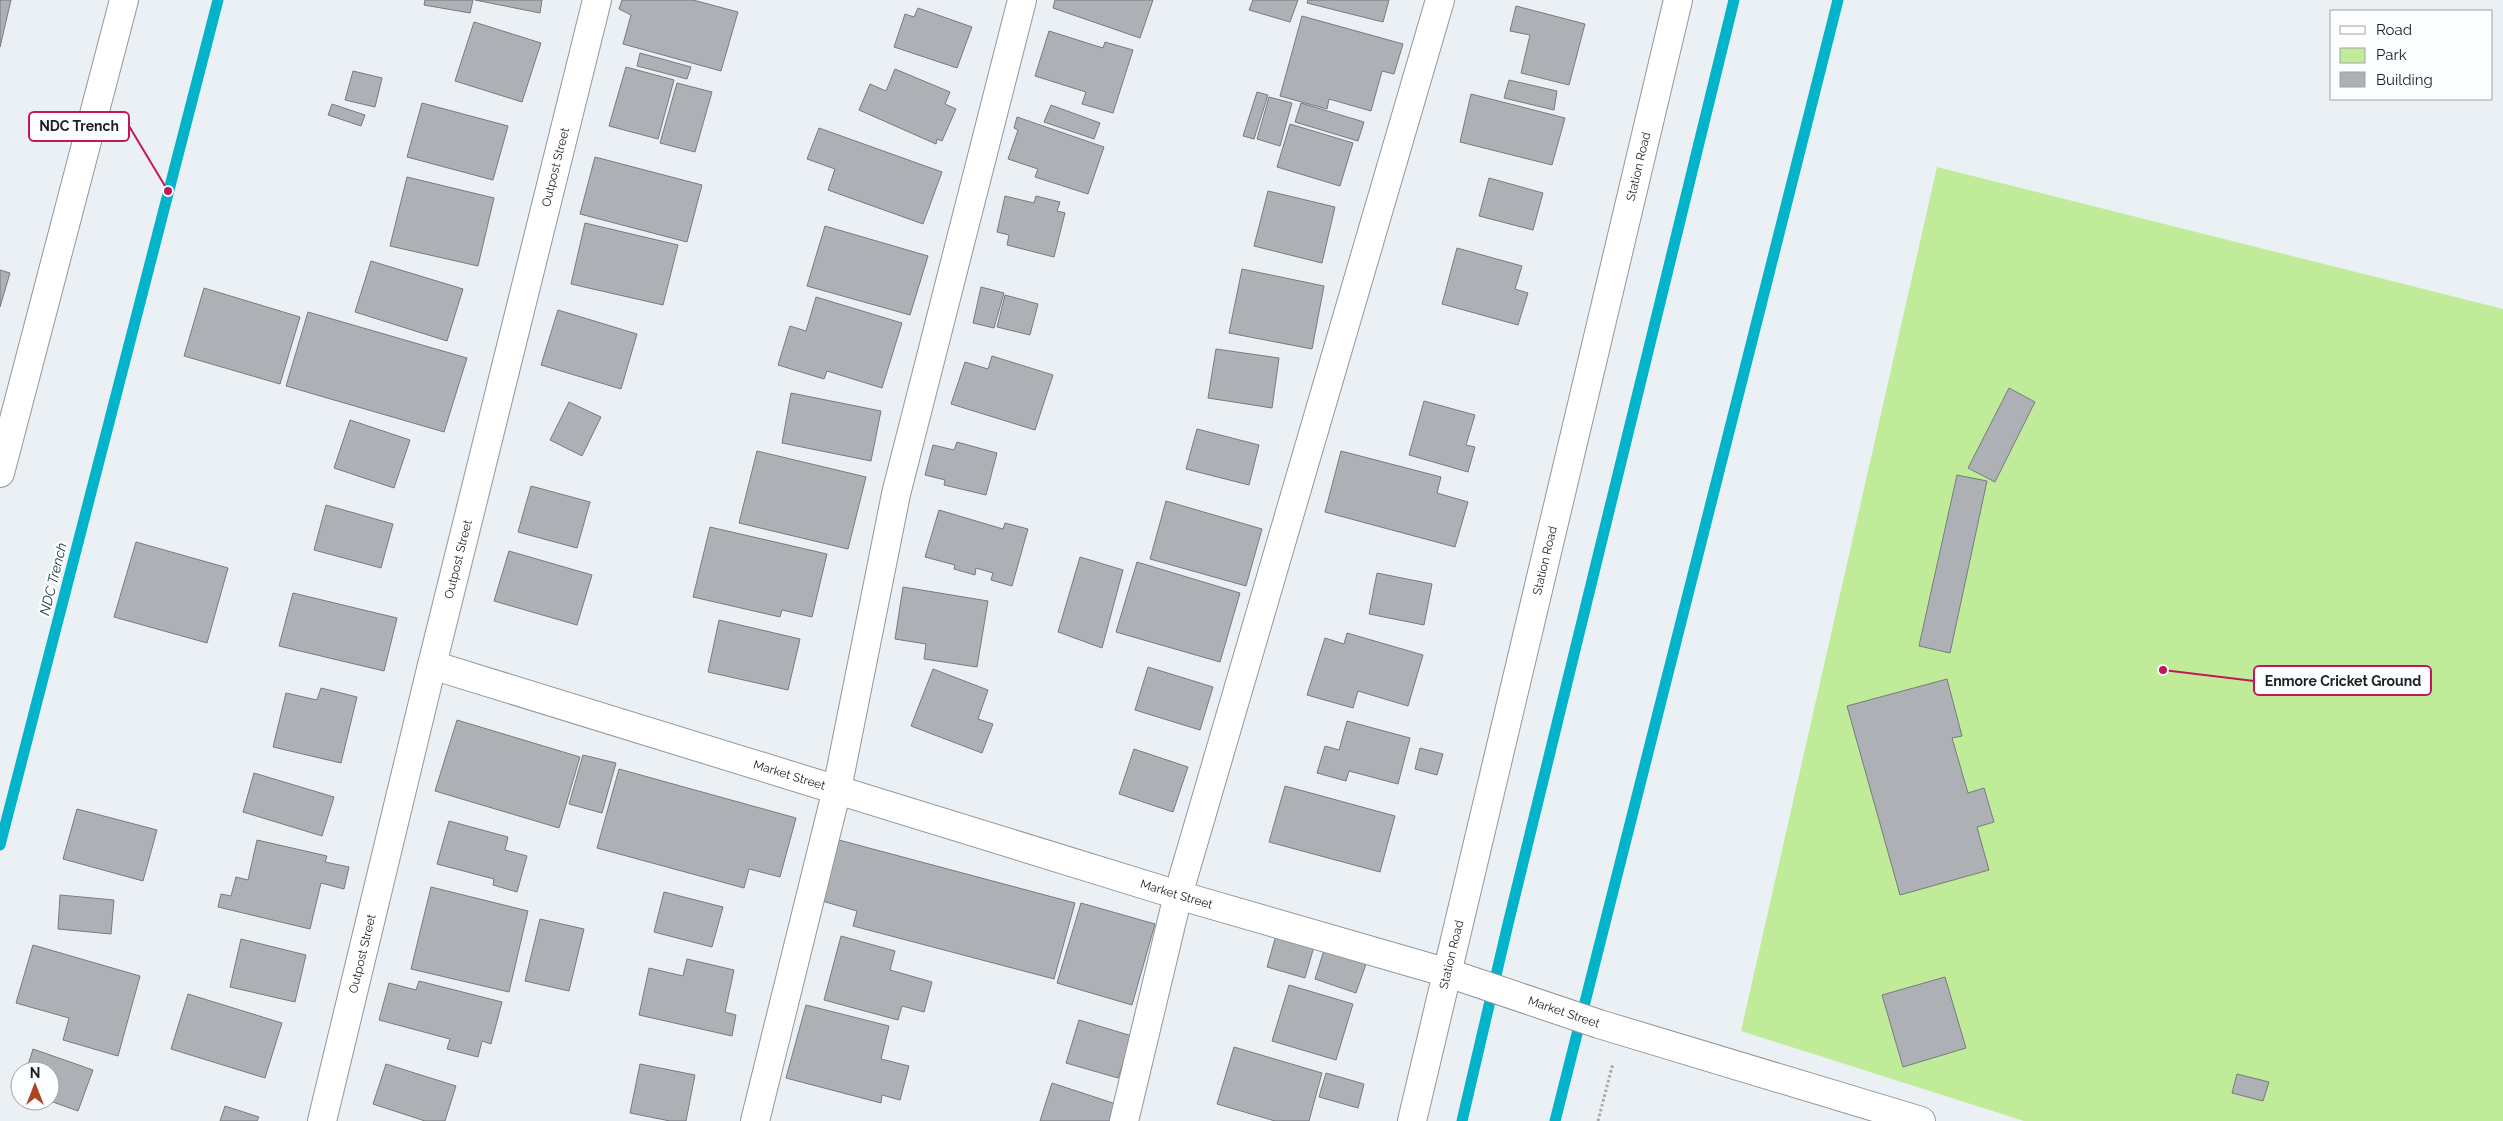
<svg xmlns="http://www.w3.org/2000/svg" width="2503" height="1121" font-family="Raleway,sans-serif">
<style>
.green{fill:#c0eb98}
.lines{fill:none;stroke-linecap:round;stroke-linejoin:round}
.stream{stroke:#03b3c9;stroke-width:11}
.building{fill:#adb1b5;stroke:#777b7f}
.street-casing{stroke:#92969a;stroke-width:30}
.path{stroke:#a5a9ac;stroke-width:3;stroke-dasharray:2.5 2.5;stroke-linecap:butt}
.street{stroke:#fff;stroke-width:28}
.labels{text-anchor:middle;stroke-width:5;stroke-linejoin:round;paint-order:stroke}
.street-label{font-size:12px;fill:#1d1f20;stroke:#fbfdfe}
.water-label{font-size:14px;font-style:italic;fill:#1d3439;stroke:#fbfdfe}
.leader{fill:none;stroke:#c2185b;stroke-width:2}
.callout-dot{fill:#c2185b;stroke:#fbfdfe;stroke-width:2}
.callout{fill:#fbfdfe;stroke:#c2185b;stroke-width:2}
.callout-label{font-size:14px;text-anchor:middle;font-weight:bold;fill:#1d1f20}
</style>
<rect width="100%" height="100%" fill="#ebf0f4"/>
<path class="green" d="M1937 167 2503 309V1121H2024L1741 1031Z"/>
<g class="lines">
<path class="stream" d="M0 845 218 0
M1462 1121 1508 924 1734 0
M1555 1121 1838 0"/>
</g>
<path class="building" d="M0 0H11L0 47Z
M425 0H473L470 13 424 5Z
M475 0H542L540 13Z
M622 0H693L738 12 721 71 623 44 631 15 619 9Z
M1055 0H1153L1140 38 1053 8Z
M1253 0H1298L1290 22 1249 10Z
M1308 0H1389L1383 22 1307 3Z
M1516 6 1585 24 1569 85 1521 73 1530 35 1510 31Z
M918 8 972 27 957 68 894 47 905 14 914 17Z
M1302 16 1403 44 1394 74 1382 71 1371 111 1329 99 1327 109 1280 96Z
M474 22 541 43 522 102 455 81Z
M1049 31 1103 48 1105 42 1133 50 1113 113 1082 104 1086 92 1035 76Z
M640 53 691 67 687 79 637 66Z
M626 67 674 80 658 139 609 126Z
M895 69 950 92 945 104 956 109 942 141 937 139 936 144 859 110 870 84 886 91Z
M353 71 382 78 375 107 345 100Z
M1509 80 1557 91 1554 110 1504 98Z
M677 83 712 92 695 152 660 143Z
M1257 92 1268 95 1254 139 1243 136Z
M1471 94 1565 118 1552 165 1460 142Z
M1269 97 1292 103 1280 146 1257 139Z
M422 103 508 126 493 180 407 157Z
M1301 103 1364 122 1358 141 1295 122Z
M332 104 365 115 361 126 328 115Z
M1051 105 1100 123 1094 139 1044 122Z
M1017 117 1104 147 1088 194 1035 177 1038 169 1008 159 1018 130 1014 128Z
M1290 124 1353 143 1340 186 1277 167Z
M819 128 942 172 923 224 828 190 835 169 807 159Z
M595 157 702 185 687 242 580 214Z
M407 177 494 198 478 266 390 246Z
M1489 178 1543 193 1533 230 1479 216Z
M1268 191 1335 207 1322 263 1254 246Z
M1005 196 1034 203 1036 196 1060 202 1057 211 1065 213 1054 257 1007 245 1009 235 997 232Z
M585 223 678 245 663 305 571 284Z
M825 226 928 256 910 315 807 286Z
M1457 248 1522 266 1515 289 1528 293 1518 325 1442 304Z
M371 261 463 289 447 341 355 312Z
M1242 269 1324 286 1312 349 1229 333Z
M0 270 10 273 0 307Z
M981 287 1004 293 994 328 973 323Z
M204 288 300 317 280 384 184 356Z
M1005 295 1038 304 1030 335 997 327Z
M816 297 902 323 882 388 827 371 824 379 778 365 790 326 806 331Z
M558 310 637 334 621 389 541 365Z
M308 312 467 358 444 432 286 386Z
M1216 349 1279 358 1272 408 1208 398Z
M992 356 1053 375 1035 430 951 404 965 362 988 369Z
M2009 388 2035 402 1995 482 1968 468Z
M791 393 881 411 871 461 782 443Z
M1424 401 1475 415 1466 445 1475 447 1468 472 1409 455Z
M569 402 601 417 582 456 550 440Z
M350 420 410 440 394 488 334 468Z
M1197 429 1259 445 1249 485 1186 469Z
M957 442 997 453 986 495 944 485 945 480 925 475 933 445 954 450Z
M757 451 866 477 848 549 739 523Z
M1341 451 1441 477 1437 493 1468 502 1455 547 1325 512Z
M1957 475 1987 481 1950 653 1919 646Z
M531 486 590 502 577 548 518 532Z
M1166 501 1262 529 1246 586 1150 559Z
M326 505 393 524 381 568 314 550Z
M939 510 1003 529 1005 523 1028 529 1012 586 991 580 993 573 976 568 975 575 954 569 955 565 925 557Z
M710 527 827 554 812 617 782 610 780 617 693 597Z
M136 542 228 568 207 643 114 617Z
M509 551 592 575 577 625 494 601Z
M1080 557 1123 570 1102 648 1058 632Z
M1137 562 1240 593 1220 662 1116 632Z
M1377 573 1432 584 1424 625 1369 614Z
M903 587 988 601 977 667 924 659 926 644 895 639Z
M293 593 397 618 384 671 279 646Z
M719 620 800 639 788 690 708 672Z
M1347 633 1423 655 1408 706 1358 691 1353 708 1307 695 1325 638 1344 644Z
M1148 667 1213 687 1200 730 1135 710Z
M933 669 988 690 978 719 993 724 982 753 911 726Z
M1947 679 1962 736 1952 738 1968 793 1984 788 1994 822 1977 827 1989 870 1900 895 1847 706Z
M321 688 357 697 341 763 273 747 286 693 317 700Z
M457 720 580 757 559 828 435 791Z
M1347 721 1410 738 1398 784 1349 771 1346 781 1317 773 1325 746 1339 750Z
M1420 748 1443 754 1437 775 1415 769Z
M1134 749 1188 767 1173 812 1119 794Z
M583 755 616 763 602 813 569 804Z
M619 769 796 818 780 877 749 869 744 888 597 848Z
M254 773 334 797 322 836 243 812Z
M1285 786 1395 816 1380 872 1269 842Z
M77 809 157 830 143 881 63 859Z
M449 821 508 837 505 850 527 856 517 892 493 885 494 879 437 864Z
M257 840 327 856 325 862 349 867 344 889 321 883 310 929 218 907 221 894 231 896 236 877 248 880Z
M839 840 1075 903 1054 979 853 926 857 911 822 901Z
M431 887 528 911 509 992 411 969Z
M664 892 723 907 712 947 654 932Z
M60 895 114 900 111 934 58 929Z
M1081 903 1155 924 1132 1005 1057 983Z
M540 919 584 929 569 991 525 981Z
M1277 932 1315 943 1305 978 1267 967Z
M841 936 895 951 890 970 932 982 924 1012 902 1006 898 1020 824 1000Z
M241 939 306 955 295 1002 230 987Z
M33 945 140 976 118 1056 63 1040 69 1018 16 1003Z
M1325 947 1367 961 1356 993 1315 979Z
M687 959 734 970 725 1012 736 1015 732 1036 639 1015 649 968 683 976Z
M1945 977 1966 1048 1903 1067 1882 995Z
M419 981 502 1002 491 1044 482 1041 478 1057 447 1049 450 1039 379 1020 389 983 416 990Z
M1289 985 1353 1004 1336 1060 1272 1041Z
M188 994 282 1023 265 1078 171 1049Z
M806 1005 889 1026 881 1059 909 1066 900 1100 882 1095 881 1103 786 1078Z
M1079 1020 1132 1036 1118 1078 1066 1063Z
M1234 1047 1322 1073 1309 1121H1275L1217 1104Z
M33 1049 93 1070 78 1111 50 1101V1071H26Z
M386 1064 456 1086 445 1121H425L373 1104Z
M640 1064 695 1075 686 1121H670L630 1113Z
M1326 1073 1364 1084 1358 1108 1319 1097Z
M2237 1074 2269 1082 2263 1101 2232 1093Z
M1052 1083 1116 1104 1110 1121H1040Z
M225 1106 259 1117 257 1121H220Z"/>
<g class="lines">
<g class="street-casing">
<g id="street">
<path d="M0 473 124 0"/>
<path id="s1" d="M432 665 1178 895 1448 973 1599 1024 1921 1121"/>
<path id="s2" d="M322 1121 432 665 597 0"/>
<path d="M755 1121 837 789 896 494 1022 0"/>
<path d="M1124 1121 1178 895 1440 0"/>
<path id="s3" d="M1412 1121 1678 0"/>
</g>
</g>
<path class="path" d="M1598 1121 1613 1063"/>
<use href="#street" class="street"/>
</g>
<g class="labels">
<g class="street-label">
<text dy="4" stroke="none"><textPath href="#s2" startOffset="982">Outpost Street</textPath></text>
<text dy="4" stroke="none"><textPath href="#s3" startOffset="981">Station Road</textPath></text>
<text dy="4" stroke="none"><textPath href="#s2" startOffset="578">Outpost Street</textPath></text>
<text dy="4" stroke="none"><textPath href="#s3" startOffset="576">Station Road</textPath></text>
<text dy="4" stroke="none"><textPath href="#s1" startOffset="374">Market Street</textPath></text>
<text dy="4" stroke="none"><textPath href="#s1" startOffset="779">Market Street</textPath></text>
<text dy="4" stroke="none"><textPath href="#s2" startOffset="172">Outpost Street</textPath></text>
<text dy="4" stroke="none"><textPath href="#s3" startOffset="171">Station Road</textPath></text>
<text dy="4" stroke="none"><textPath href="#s1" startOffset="1184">Market Street</textPath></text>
</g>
<g class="water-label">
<text transform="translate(53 579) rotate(-76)" y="5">NDC Trench</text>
</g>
</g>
<path class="leader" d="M168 191L129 126M2163 670L2254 681"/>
<g class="callout-dot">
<circle cx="168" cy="191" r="5"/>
<circle cx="2163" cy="670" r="5"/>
</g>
<g class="callout">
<rect x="29" y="112" width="100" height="29" rx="5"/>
<rect x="2254" y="666" width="177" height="29" rx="5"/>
</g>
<g class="callout-label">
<text x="79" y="131">NDC Trench</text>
<text x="2343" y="686">Enmore Cricket Ground</text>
</g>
<rect x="2330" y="10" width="162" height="90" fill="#fbfdfe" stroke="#a2a4a5"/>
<rect x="2340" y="26" width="25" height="8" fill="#ffffff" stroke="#a2a4a5"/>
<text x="2376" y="35" font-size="15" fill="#1d1f20">Road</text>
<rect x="2340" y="48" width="25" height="15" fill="#c0eb98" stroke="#a2a4a5"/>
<text x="2376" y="60" font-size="15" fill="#1d1f20">Park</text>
<rect x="2340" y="72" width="25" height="15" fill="#adb1b5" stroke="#a2a4a5"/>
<text x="2376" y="85" font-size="15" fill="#1d1f20">Building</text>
<g transform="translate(35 1086)"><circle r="24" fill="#fbfdfe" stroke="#a2a4a5"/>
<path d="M0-4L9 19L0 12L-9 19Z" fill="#ad4523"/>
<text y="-8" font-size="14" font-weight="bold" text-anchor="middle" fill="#1d1f20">N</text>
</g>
</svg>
